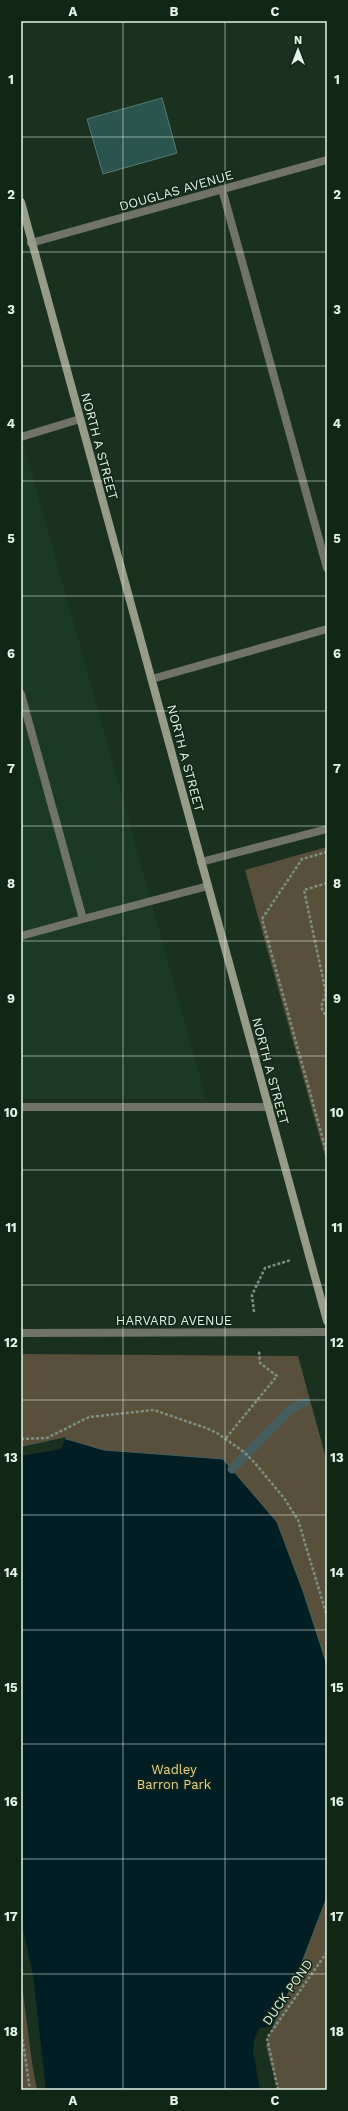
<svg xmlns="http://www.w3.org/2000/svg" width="348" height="2111" font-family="'Work Sans',sans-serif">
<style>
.built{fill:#1c3923}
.green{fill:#59503b}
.water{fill:#001e24;stroke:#455e5f}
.pier{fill:#1a3120}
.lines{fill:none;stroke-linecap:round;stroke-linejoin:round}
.stream{stroke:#455e5f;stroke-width:9}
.building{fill:#2a544d;stroke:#567b75}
.path{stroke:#7d9082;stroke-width:2.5;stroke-dasharray:3 2;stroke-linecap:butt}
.service{stroke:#707367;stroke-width:8}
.minor{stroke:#707367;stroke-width:8}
.tertiary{stroke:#707367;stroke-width:8}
.secondary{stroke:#979c88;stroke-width:8}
.grid{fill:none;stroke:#e6f4e8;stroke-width:1;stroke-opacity:0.55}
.labels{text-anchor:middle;stroke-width:3;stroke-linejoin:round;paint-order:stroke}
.street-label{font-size:13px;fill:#e6f4e8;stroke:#102716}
.park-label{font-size:13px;fill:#e7ce95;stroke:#102716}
.neatline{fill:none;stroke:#e6f4e8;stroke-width:1.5}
.grid-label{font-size:13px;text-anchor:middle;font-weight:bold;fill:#e6f4e8}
</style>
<rect width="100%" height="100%" fill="#1a3120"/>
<path class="built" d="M21 434 136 846 206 1099H21Z"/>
<path class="green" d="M327 847V1163L245 870Z
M21 1354 298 1356 327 1462V2090H21Z"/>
<path class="water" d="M63 1438 104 1450 223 1459 277 1522 303 1591 327 1665V1897L299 1970 264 2046 277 2090H39L21 1969V1447Z"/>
<path class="pier" d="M66 1437 61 1449 21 1456V1447Z
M21 1920 33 1975 46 2090H37L32 2063 21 1977Z
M273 2026 266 2046 278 2090H260L253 2051 254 2040 259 2028Z"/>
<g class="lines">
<path class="stream" d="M232 1469 291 1409 305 1402"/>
</g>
<path class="building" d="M162 98 177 153 103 174 87 119Z"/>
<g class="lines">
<path class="path" d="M327 852 302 859 262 919 327 1154
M327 883 304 890 326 993 321 1007 327 1018
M254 1312 252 1295 265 1268 291 1260
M226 1438 277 1376 260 1363 259 1351
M21 1439 47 1438 89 1417 154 1410 206 1428 217 1433 244 1452 254 1462 284 1498 298 1520 327 1616
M21 2029 30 2090
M278 2090 267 2038 327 1952"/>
<path class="service" d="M222 189 327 568
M21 437 80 419
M152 679 327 629
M21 694 83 919 21 936
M83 919 208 886
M21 1107H269"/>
<path class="minor" d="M31 243 327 160
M21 1333 327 1332"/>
<path class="tertiary" d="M201 862 327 829"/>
<path class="secondary" d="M21 202 327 1321"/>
</g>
<path class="grid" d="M123 21V2090M225 21V2090M21 137H327M21 252H327M21 366H327M21 481H327M21 596H327M21 711H327M21 826H327M21 941H327M21 1056H327M21 1170H327M21 1285H327M21 1400H327M21 1515H327M21 1630H327M21 1744H327M21 1859H327M21 1974H327"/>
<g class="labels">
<g class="street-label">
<text transform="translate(176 190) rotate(-16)" y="5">DOUGLAS AVENUE</text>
<text transform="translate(100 446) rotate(75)" y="5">NORTH A STREET</text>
<text transform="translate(186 758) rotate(75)" y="5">NORTH A STREET</text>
<text transform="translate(271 1071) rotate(75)" y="5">NORTH A STREET</text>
<text x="174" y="1325">HARVARD AVENUE</text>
<text transform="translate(287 1992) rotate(-55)" y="5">DUCK POND</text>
</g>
<g class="park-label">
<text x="174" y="1774">Wadley<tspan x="174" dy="15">Barron Park</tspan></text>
</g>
</g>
<rect width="348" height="2111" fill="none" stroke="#102716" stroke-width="44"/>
<g transform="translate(298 50)" stroke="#102716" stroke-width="3" paint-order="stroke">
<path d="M0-3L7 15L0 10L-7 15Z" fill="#e6f4e8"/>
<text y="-6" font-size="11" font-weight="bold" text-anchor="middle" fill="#e6f4e8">N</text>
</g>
<rect x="22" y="22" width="304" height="2067" class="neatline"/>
<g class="grid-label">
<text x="73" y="16">A</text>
<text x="174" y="16">B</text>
<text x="275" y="16">C</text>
<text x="11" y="84">1</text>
<text x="337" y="84">1</text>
<text x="11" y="199">2</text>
<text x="337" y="199">2</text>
<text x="11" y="314">3</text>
<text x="337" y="314">3</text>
<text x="11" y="428">4</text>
<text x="337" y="428">4</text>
<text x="11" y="543">5</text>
<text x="337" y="543">5</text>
<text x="11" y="658">6</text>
<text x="337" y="658">6</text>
<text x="11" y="773">7</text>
<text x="337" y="773">7</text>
<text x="11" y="888">8</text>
<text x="337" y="888">8</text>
<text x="11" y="1003">9</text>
<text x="337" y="1003">9</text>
<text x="11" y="1117">10</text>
<text x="337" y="1117">10</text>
<text x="11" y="1232">11</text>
<text x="337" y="1232">11</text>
<text x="11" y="1347">12</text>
<text x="337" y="1347">12</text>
<text x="11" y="1462">13</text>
<text x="337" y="1462">13</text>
<text x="11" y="1577">14</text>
<text x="337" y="1577">14</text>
<text x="11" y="1692">15</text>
<text x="337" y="1692">15</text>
<text x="11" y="1806">16</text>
<text x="337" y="1806">16</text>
<text x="11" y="1921">17</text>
<text x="337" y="1921">17</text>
<text x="11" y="2036">18</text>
<text x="337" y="2036">18</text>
<text x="73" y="2105">A</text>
<text x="174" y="2105">B</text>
<text x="275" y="2105">C</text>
</g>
</svg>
